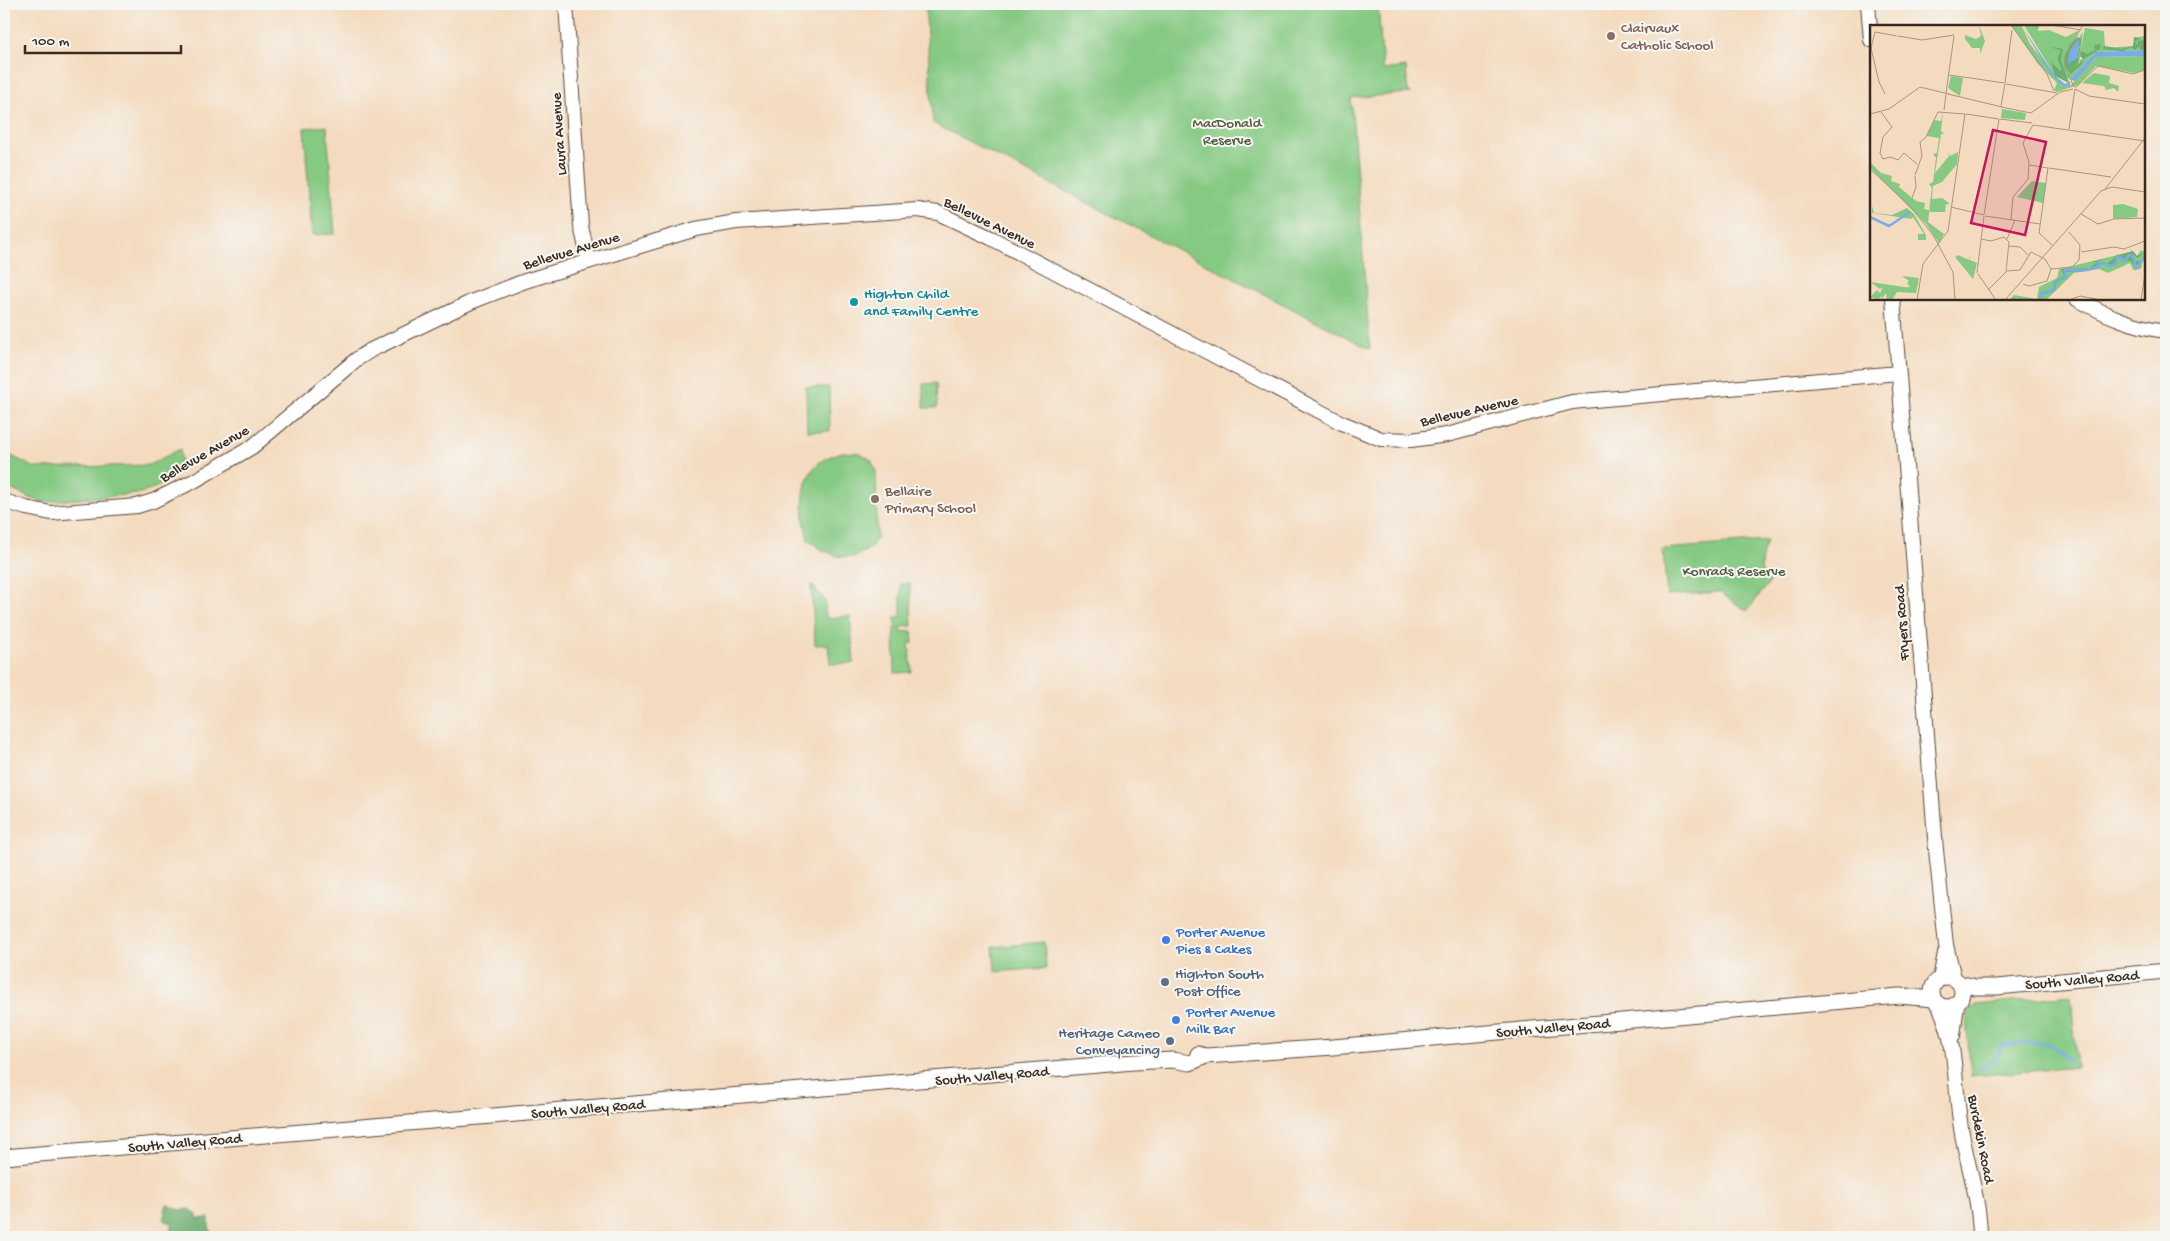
<svg xmlns="http://www.w3.org/2000/svg" width="2170" height="1241" font-family="'Gochi Hand',sans-serif">
<style>
.green{fill:#85c982;stroke:#607a50}
.forest{fill:#6cad70;stroke:#546c47}
.lines{fill:none;stroke-linecap:round;stroke-linejoin:round}
.stream{stroke:#7aade6;stroke-width:3}
.tertiary-casing{stroke:#574536;stroke-width:16}
.secondary-casing{stroke:#574536;stroke-width:17}
.tertiary{stroke:#fff;stroke-width:14}
.secondary{stroke:#fff;stroke-width:15}
.education-dot{fill:#8d6e63;stroke:#f6f6f2;stroke-width:2}
.culture-dot{fill:#0f9aa8;stroke:#f6f6f2;stroke-width:2}
.shop-dot{fill:#3f7fe0;stroke:#f6f6f2;stroke-width:2}
.service-dot{fill:#5c6f8a;stroke:#f6f6f2;stroke-width:2}
.labels{text-anchor:middle;stroke-width:4;stroke-linejoin:round;paint-order:stroke}
.education-label{font-size:15px;fill:#785e54;stroke:#f6f6f2;text-anchor:start}
.park-label{font-size:15px;fill:#515a3c;stroke:#f6f6f2}
.street-label{font-size:15px;fill:#3b2a1e;stroke:#f6f6f2}
.culture-label{font-size:15px;fill:#0d838f;stroke:#f6f6f2;text-anchor:start}
.shop-label{font-size:15px;fill:#366cbe;stroke:#f6f6f2;text-anchor:start}
.service-label{font-size:15px;fill:#4e5e75;stroke:#f6f6f2;text-anchor:start}
.inset-river{fill:none;stroke:#7aade6;stroke-width:2.5}
.inset-road{fill:none;stroke:#aa947f;stroke-width:1}
.view{fill:#c2185b;fill-opacity:0.15;stroke:#c2185b;stroke-width:2.5}
.inset-edge{fill:none;stroke:#3b2a1e;stroke-width:2.5}
</style>
<rect width="100%" height="100%" fill="#f6f6f2"/>
<filter id="ink" filterUnits="userSpaceOnUse"><feTurbulence type="fractalNoise" baseFrequency=".02" numOctaves="2"/><feDisplacementMap in="SourceGraphic" scale="10" xChannelSelector="R" yChannelSelector="G"/><feConvolveMatrix kernelMatrix="1 2 1 2 8 2 1 2 1" color-interpolation-filters="sRGB"/></filter>
<filter id="wash" filterUnits="userSpaceOnUse"><feTurbulence type="fractalNoise" baseFrequency=".0096" numOctaves="4" result="noise"/><feDisplacementMap in="SourceGraphic" scale="20" xChannelSelector="R" yChannelSelector="G"/><feGaussianBlur stdDeviation="1.12" result="paint"/><feColorMatrix in="noise" values="0 0 0 0 0 0 0 0 0 0 0 0 0 0 0 0 0 1.4 0 .05"/><feComposite in="paint" operator="in"/></filter>
<g filter="url(#wash)">
<rect width="100%" height="100%" fill="#f4dbbf"/>
<path class="green" d="M925 4H1378L1383 70 1406 67 1408 92 1410 93 1351 98 1370 349 933 123Z
M327 126 335 234 312 235 304 128Z
M936 383 937 408H924L923 384Z
M806 387H829L830 431H807Z
M180 449 182 468C173 481 153 489 137 494L43 502 30 498 4 486V452L35 468 149 465Z
M842 452 860 453 871 460 876 471 877 538 869 549 854 557 837 556 821 549 808 540C802 516 798 479 820 462 826 457 835 455 842 452Z
M1767 541C1762 557 1756 570 1769 583L1747 611 1719 592 1667 596 1663 549Z
M910 583 912 626 901 627 902 632 912 631 913 643 909 644 912 672 895 673 894 628H896L895 617H901V584Z
M811 584 825 600 826 618 850 616 854 663 830 664 828 644 815 645Z
M1044 942 1046 968 995 972 993 947Z
M2071 995 2077 1067 1971 1076 1966 1019 1967 1014 1975 1005Z"/>
<path class="forest" d="M167 1204 179 1210 190 1209 197 1215V1219L209 1218V1227L214 1237H168L173 1222H168L163 1219Z"/>
<g class="lines">
<path class="stream" d="M1979 1069 1988 1065 1999 1055 2001 1045C2011 1044 2043 1040 2052 1045 2058 1048 2064 1056 2070 1061"/>
</g>
</g>
<g filter="url(#ink)">
<g class="lines">
<g class="tertiary-casing">
<path id="tertiary" d="M566 4 581 226 589 261
M1868 4 1871 40
M1893 299 1936 850 1946 945 1954 978
M2077 299C2106 315 2133 327 2166 331
M4 501 26 508 51 513 137 506 153 501 194 481 252 447 357 359 371 350 471 302 525 281 696 229 736 222 918 210 938 213 991 238 1342 423 1381 439 1411 440 1447 435 1572 402 1898 373
M1940 979 1945 953
M1938 1004C1958 1043 1954 1086 1961 1128 1967 1165 1980 1200 1980 1237
M1953 1036 1957 1004"/>
</g>
<g class="secondary-casing">
<path id="secondary" d="M1932 992a15 15 0 1 1 30 0a15 15 0 1 1-30 0Z
M1959 983 1975 987H1997L2166 971
M1198 1054 1206 1056 1333 1047 1899 996 1934 999
M4 1157 1134 1062 1173 1060 1190 1063 1206 1056"/>
</g>
<use href="#tertiary" class="tertiary"/>
<use href="#secondary" class="secondary"/>
</g>
</g>
<g class="education-dot">
<circle cx="1611" cy="36" r="5"/>
<circle cx="875" cy="499" r="5"/>
</g>
<circle class="culture-dot" cx="854" cy="302" r="5"/>
<g class="shop-dot">
<circle cx="1166" cy="940" r="5"/>
<circle cx="1176" cy="1020" r="5"/>
</g>
<g class="service-dot">
<circle cx="1165" cy="982" r="5"/>
<circle cx="1170" cy="1041" r="5"/>
</g>
<g class="labels">
<g class="education-label">
<text x="1621" y="32">Clairvaux<tspan x="1621" dy="17">Catholic School</tspan></text>
<text x="885" y="495">Bellaire<tspan x="885" dy="17">Primary School</tspan></text>
</g>
<g class="park-label">
<text x="1227" y="127">MacDonald<tspan x="1227" dy="17">Reserve</tspan></text>
<text x="1734" y="575">Konrads Reserve</text>
</g>
<g class="street-label">
<text transform="translate(558 134) rotate(-94)" y="5">Laura Avenue</text>
<text transform="translate(990 222) rotate(26)" y="5">Bellevue Avenue</text>
<text transform="translate(571 250) rotate(-17)" y="5">Bellevue Avenue</text>
<text transform="translate(1469 410) rotate(-13)" y="5">Bellevue Avenue</text>
<text transform="translate(204 453) rotate(-30)" y="5">Bellevue Avenue</text>
<text transform="translate(1901 623) rotate(-94)" y="5">Fryers Road</text>
<text transform="translate(2082 979) rotate(-5)" y="5">South Valley Road</text>
<text transform="translate(1553 1027) rotate(-5)" y="5">South Valley Road</text>
<text transform="translate(992 1075) rotate(-5)" y="5">South Valley Road</text>
<text transform="translate(588 1108) rotate(-5)" y="5">South Valley Road</text>
<text transform="translate(1982 1139) rotate(79)" y="5">Burdekin Road</text>
<text transform="translate(185 1142) rotate(-5)" y="5">South Valley Road</text>
</g>
<g class="culture-label">
<text x="864" y="298">Highton Child<tspan x="864" dy="17">and Family Centre</tspan></text>
</g>
<g class="shop-label">
<text x="1176" y="936">Porter Avenue<tspan x="1176" dy="17">Pies &amp; Cakes</tspan></text>
<text x="1186" y="1016">Porter Avenue<tspan x="1186" dy="17">Milk Bar</tspan></text>
</g>
<g class="service-label">
<text x="1175" y="978">Highton South<tspan x="1175" dy="17">Post Office</tspan></text>
<text x="1160" y="1037" text-anchor="end">Heritage Cameo<tspan x="1160" dy="17">Conveyancing</tspan></text>
</g>
</g>
<g transform="translate(1870 25)">
<rect width="275" height="275" fill="#f4dbbf"/>
<path d="M109 0 115 16 110 29V23H102L95 14V10L106 14 111 11ZM141 0H151L160 19 193 61H200L226 32 275 31V45L264 48 226 41 208 60 187 67 184 65 187 58 168 39ZM154 0H169L168 6 179 5 196 12 209 5 195 33 213 7 209 39 213 34 210 28 215 3 234 6 235 23 263 21 265 13 274 11 275 25 226 27 200 54 185 51ZM224 48 240 51 239 58 249 61 248 67 244 63 236 65 234 61 212 58ZM81 51 93 53 90 71 78 63ZM132 84 156 88 155 95 131 93ZM73 86 71 106 74 109H71L65 148 79 131 78 128 80 131 88 127 87 139 72 157 63 161 62 174 72 173 80 179H76L75 187H60V181L58 197 74 209 69 218 56 199 0 143V137L11 148 22 151 21 156 30 159 29 162 46 176 55 178 54 184 59 185 62 163 59 159 63 157 66 133 63 129 67 128 69 113 57 111 64 95 71 96ZM162 156 176 158 173 178 147 172ZM253 179 268 184 267 192 243 194V180ZM2 181 4 188 22 190 37 183 44 189 56 210V215H48V209H54L43 192 41 194 2 188ZM260 224 267 231 271 225 275 227 271 244 263 245 260 238 238 248 229 244 204 248 176 275H139L144 270 167 274 169 262 187 253 189 244 261 227ZM88 230 99 235 100 231V235L107 238 103 254 85 232ZM32 251 49 253 46 268 27 267 22 275H17L16 268 11 275 12 271 8 274 0 272 7 265 10 268 13 262 10 264 0 257 41 263 36 262H40L37 258 39 256Z" fill="#85c982"/>
<path d="M213 6 207 12 211 14V19L201 31 208 33 209 23H210L208 38 202 44 211 37 209 36 213 34 210 31 211 26 217 29 225 25 224 20 231 19 230 24 212 35 211 38 215 36 201 49 195 42V30L200 20ZM264 12 270 13 265 17 268 20V16L275 15V24L273 25H270V21L265 25 261 22 253 26 233 24 234 21 252 24 263 21ZM181 22 193 24 191 35 199 58 185 51 181 37 190 46 192 44 187 34 191 26ZM263 226 267 231 273 228 268 233 261 228 264 236H271L275 230 266 244 261 236H253L251 240 252 235 248 232 246 241 230 239 217 246 196 247V253L186 259 185 266 172 270V275H169L171 267 183 264 184 256 194 251 191 244 220 243 227 237H222L239 232 228 236 237 239 247 231 241 232Z" fill="#6cad70"/>
<path d="M151 0 185 51 195 59 200 56V61H193L180 48ZM209 14 208 33 197 39 200 25ZM275 25V31L226 32 207 54 204 56 200 54 226 27Z" fill="#7aade6"/>
<path class="inset-river" d="M0 192 19 201 40 187M171 275V269L184 265V258L196 252 195 245H217L228 242V237L240 241 245 239 248 231 255 236 259 230 263 231 266 243 275 232"/>
<path class="inset-road" d="M141 0 177 49M182 0 211 5M5 7 1 23 9 57 15 69M5 7 27 11M28 11 52 15M52 15 84 10M177 49 184 66M79 50 135 58M135 58 142 5M136 59 187 68M204 62 195 42 194 32 213 0M205 63 228 41 263 49 275 45M205 64 219 71 275 79M76 68 84 11M78 69 132 82M131 81 135 59M131 82 161 88 190 67 203 64M74 85 76 69M11 87 22 102 13 112 10 128 13 134 20 132 28 135 34 128 47 139M0 89 19 84 50 62 79 69M96 89 129 94M130 94 162 98M163 100 275 116M199 104 205 64M56 112 68 87 95 89M159 140 178 143M178 143 169 208 182 220M179 143 241 152M0 144 40 181 63 210 83 247 85 275M45 150 52 131 50 117 56 112M235 164 275 113M42 173 46 162 45 151M81 182 114 190M211 189 228 199 244 194 275 193M114 190 129 94M115 191 170 199M141 195 143 172 158 154 159 137 153 118 163 100M111 214 121 216 134 212 139 217 136 247 119 264M137 214 145 195M139 221 150 222 158 230M211 227 244 222 254 224 275 216M181 244 202 242 209 235 210 220 199 207M137 246 150 245 161 227 175 234 181 244 177 256 159 261 153 259M107 248 114 191M108 249 126 275M47 275 53 239 78 206 95 89M135 275 231 166 242 162 275 167M199 275 210 271 231 275M271 275 275 249"/>
<path class="view" d="M123 105 176 117 155 210 101 198Z"/>
<rect width="275" height="275" class="inset-edge"/>
</g>
<rect width="2170" height="1241" fill="none" stroke="#f6f6f2" stroke-width="20"/>
<path d="M25 45v8h156v-8" fill="none" stroke="#3b2a1e" stroke-width="2.5"/>
<text x="32" y="45" font-size="15" fill="#3b2a1e" stroke="#f6f6f2" stroke-width="4" paint-order="stroke">100 m</text>
</svg>
